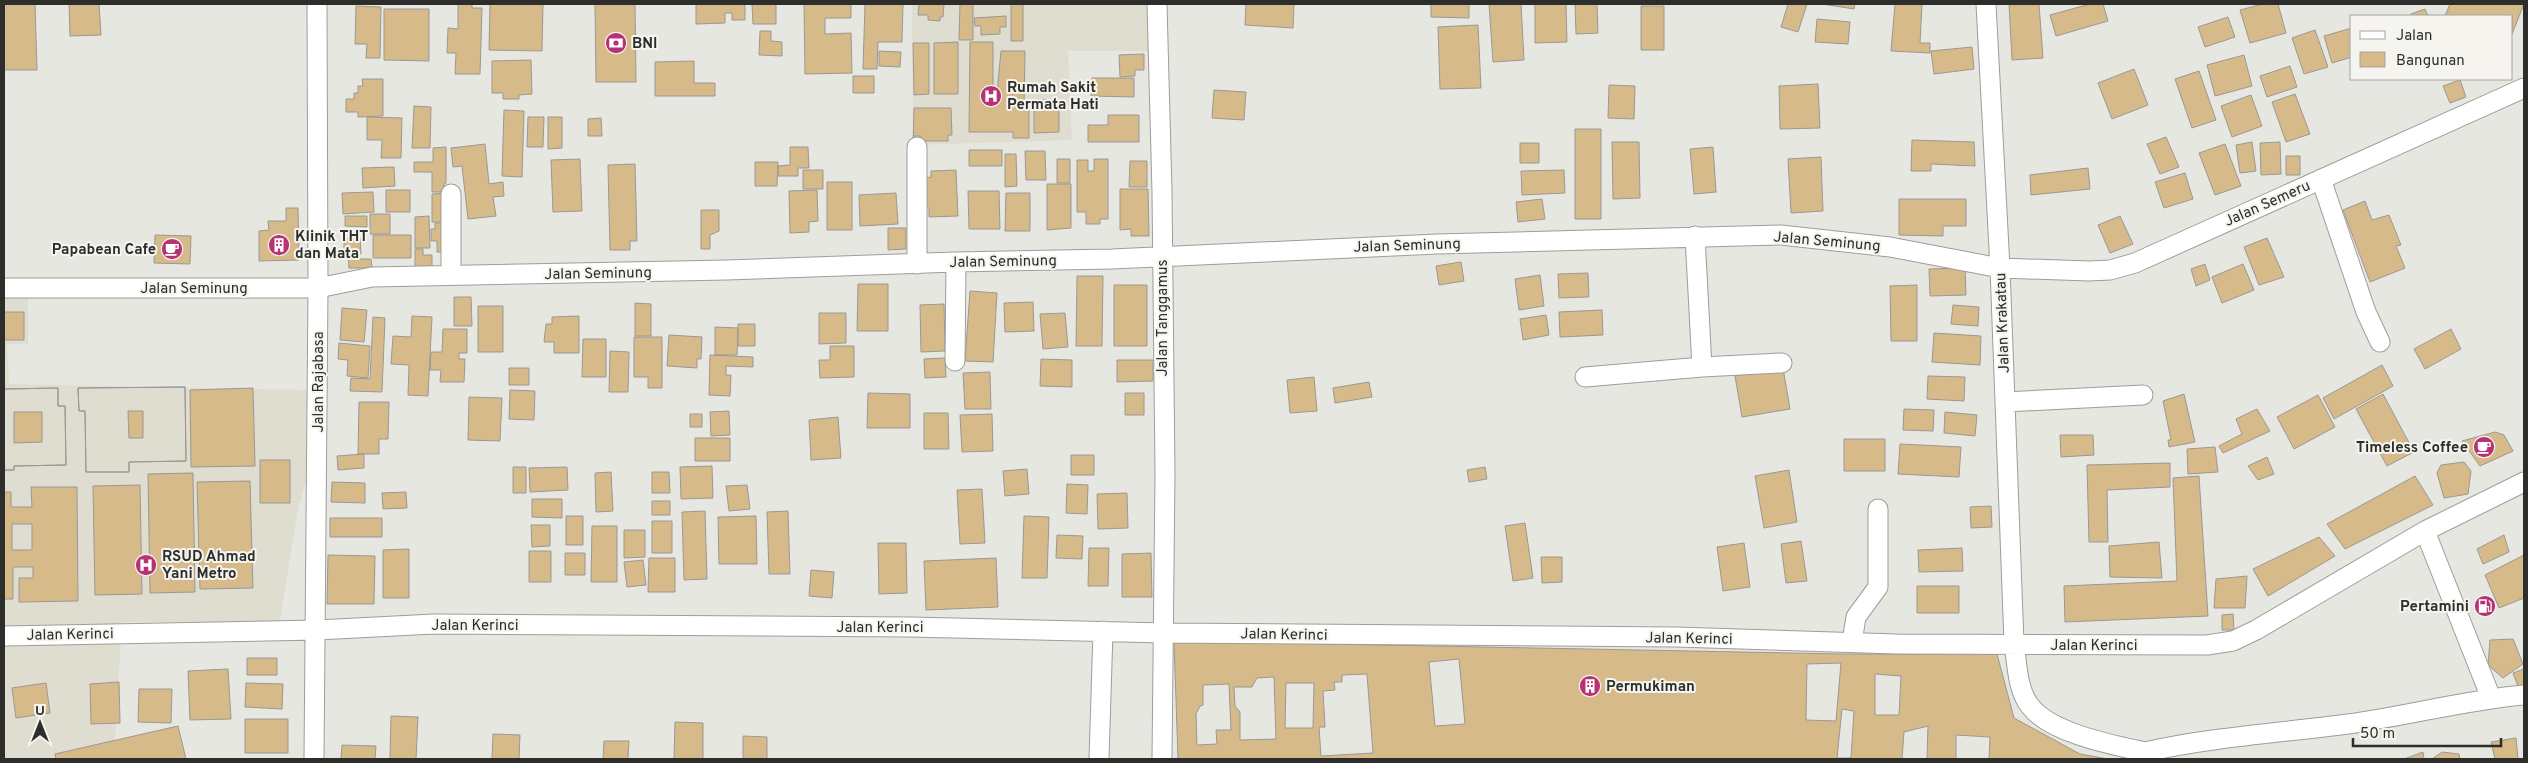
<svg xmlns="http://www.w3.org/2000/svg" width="2528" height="763" font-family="Overpass,sans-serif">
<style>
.built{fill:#deddd0}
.building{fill:#d6ba8a;stroke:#9b9893;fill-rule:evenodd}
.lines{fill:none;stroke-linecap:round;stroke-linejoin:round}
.minor-casing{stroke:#9e9d98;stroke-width:21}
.minor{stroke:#fff;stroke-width:19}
.labels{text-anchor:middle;stroke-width:4;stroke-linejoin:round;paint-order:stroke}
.poi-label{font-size:15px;font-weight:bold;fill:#2d2d2b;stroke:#f5f4ef;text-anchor:start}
.street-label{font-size:15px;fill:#2d2d2b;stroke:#f5f4ef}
</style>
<rect width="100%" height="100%" fill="#e7e7e2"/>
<path class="built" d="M912 4H1151L1152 51H1068L1072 140 913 145Z
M4 296H28V344H7L9 384 310 390 311 464 298 508 279 627 205 622H122L115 740 73 759H4Z"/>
<path class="building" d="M4 4H35L37 70H4Z
M69 4H99L101 35 70 36Z
M458 4H472V8H482L480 74H455L456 53H447L448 28 458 29Z
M490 4H543L542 51 489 50Z
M595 4H635L636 82H596Z
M696 4H745V20H732V13H725V23L696 24Z
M752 4H776V24H753Z
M804 4H851V18H825V34L851 33 852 73 805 74Z
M865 4H903L902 42H878L877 69H863Z
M919 4H944L943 17H940V21L928 20V15H918Z
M960 4H973V40H959Z
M1011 4H1023V41H1011Z
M1246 4H1294L1293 28 1245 25Z
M1431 4H1469V18L1431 17Z
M1489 4H1521L1524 60 1493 62Z
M1535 4H1566L1567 42 1535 43Z
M1575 4H1597L1598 33 1576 34Z
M1788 4H1807L1798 32 1781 27Z
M1822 4H1855L1854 9Z
M1895 4H1922L1920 43H1930V53L1891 51Z
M2009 4H2039L2043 58 2012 60Z
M2090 4H2103L2108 21 2056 36 2050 15Z
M2263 4H2278L2286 33 2250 43 2240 10Z
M2450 4H2524L2512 34V16H2445Z
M356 6 381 7 380 58H366L367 44H355Z
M1641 6H1664V50H1641Z
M384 9H429V61L384 60Z
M2425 9 2428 16H2411V14Z
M1006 16V27H1000V34L981 35V26H975L974 18Z
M2228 17 2235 37 2205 47 2198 27Z
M1817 19 1850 22 1848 44 1815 42Z
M1478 25 1481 88 1440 89 1438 27Z
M2352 28V57L2332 63 2324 36Z
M2315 30 2328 67 2304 74 2292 38Z
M760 31H771V41L782 42V56L759 55Z
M958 42V94H934V43Z
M970 42H993V104H996L1001 51H1025L1024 106H1029V138H1013V132H969Z
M913 43H929V94L914 95Z
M1972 47 1974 69 1934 74 1931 51Z
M879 51 901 52 900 67 879 66Z
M1144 54V70H1135V76L1120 77 1119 55Z
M2244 55 2252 86 2215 96 2207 65Z
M531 60 532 94 519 95V99H503V93H492V61Z
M694 61V83H715V96H655V62Z
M2290 66 2297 87 2267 97 2260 76Z
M2134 69 2148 105 2112 119 2098 83Z
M2199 71 2216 120 2192 128 2175 79Z
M853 76H874V93H853Z
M1092 78H1134V97L1091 96Z
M362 79H383V116L358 117V112H346V99H354V93H358V86H363Z
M2460 80 2466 97 2450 103 2443 86Z
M1818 84 1820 128 1780 129 1779 86Z
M1609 85 1635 86 1634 119 1608 118Z
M1214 90 1246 92 1244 120 1212 118Z
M2295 94 2310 134 2286 142 2272 102Z
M2251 95 2262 126 2232 137 2221 106Z
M1034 100H1059V132L1034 133Z
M414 106 431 107 430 148H412Z
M914 108H951L952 135H948V141H921V136H914L913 145Z
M504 110 524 111 522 177 502 176Z
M1108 115H1139V142H1088V125H1108Z
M367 117 402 118 401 158H381L382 140H367Z
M528 117H544L543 147H527Z
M548 117H562V148L548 149Z
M601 118 602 136H588V119Z
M1575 129H1601V219H1575Z
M2166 137 2179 167 2160 174 2147 144Z
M1912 140 1974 142 1975 166 1931 164V171H1911Z
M1612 142H1639L1640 198 1613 199Z
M2252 142 2256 171 2240 173 2236 145Z
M2280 142 2281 174 2261 175 2260 143Z
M1520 143H1539V163H1520Z
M485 144 489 184 503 182 504 196 493 197 496 216 468 219 462 166 453 167 451 148Z
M2225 144 2241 186 2215 195 2199 153Z
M446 147V183L444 184V192H432V172H414V162H433V148Z
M790 147H808L809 168H798V176H778V166L790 165Z
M1713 147 1716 192 1694 194 1690 149Z
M969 150H1002V166H969Z
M1025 151H1045L1046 180H1026Z
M1005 154H1016L1017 186 1005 187Z
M2286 156H2300V175H2286Z
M1821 157 1823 211 1791 213 1788 159Z
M580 159 582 211 553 212 551 160Z
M1057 159H1070V183H1057Z
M1094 159H1108V219H1100V224H1086V212H1077V160H1088V171H1094Z
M1130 161H1147V187H1129Z
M755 162H778L777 186H755Z
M635 164 637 241H630V250H610L608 165Z
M394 167 395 186 363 188 362 168Z
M2088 168 2090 189 2031 195 2030 175Z
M803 170H823V189H803Z
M956 170 958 216 929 217V208H925L924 178 931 177V171Z
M1564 170 1565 193 1522 195 1521 171Z
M2185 173 2193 199 2164 208 2155 182Z
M827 182H852V230H827Z
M1047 184H1071V228L1047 230Z
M1120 189H1148L1149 236H1131V229L1120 230Z
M386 190H410V212H386Z
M817 190 818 221 809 222V232L790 233 789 191Z
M968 191H999L1000 229H969Z
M373 192 374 212 343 214 342 193Z
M445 193V222H432V194Z
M896 193 898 224 860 226 859 195Z
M1006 193H1030V231H1005Z
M1542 199 1545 219 1518 222 1516 202Z
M1899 199H1966V226H1943V236L1899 235Z
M2365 201 2372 220 2389 215 2401 245 2396 246 2405 268 2370 282 2343 210Z
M286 208H298L299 260 259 261V231L269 230 268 221H286Z
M701 210H719V231L710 235V249H701Z
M370 214H390V234H370Z
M345 216H367V227L345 226Z
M429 216 430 248H415V217Z
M2120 216 2133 244 2110 253 2098 225Z
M435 223H446V252H437V241H431V229H435Z
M888 228H906V249L888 250Z
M155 235 191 236 190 264 154 263Z
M373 235H411V258H373Z
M344 238H360L361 254H344Z
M2267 238 2284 277 2259 285 2244 247Z
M415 249H423V255H432V268H415Z
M348 255H359V259H371L372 268H349Z
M1461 262 1464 281 1439 285 1436 266Z
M2205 264 2210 280 2196 286 2191 269Z
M2243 264 2254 290 2222 303 2212 277Z
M1965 268 1966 295 1930 296 1929 269Z
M1588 273 1589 297 1559 298 1558 274Z
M1540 275 1544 306 1519 310 1515 279Z
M1077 276H1103L1102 346H1076Z
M858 284H888V331H857Z
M1114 285H1147V346H1114Z
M1917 285V341H1891L1890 286Z
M970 291 997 293 993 362 965 361Z
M454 297H471L472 326H454Z
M1033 302 1034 331 1005 332 1004 303Z
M635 303 651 304V336H635Z
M944 304 945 351 921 352 920 305Z
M1953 305 1979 307 1978 326 1951 324Z
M478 306H503V352H478Z
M342 308 367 310 364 342 340 340Z
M1602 310 1603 335 1560 337 1559 312Z
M4 312H24V340H4V371Z
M819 313H846V343L819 344Z
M1065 313 1068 347 1043 349 1040 314Z
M1546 315 1549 335 1523 340 1520 319Z
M412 316 432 317 428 396 408 395 409 365 391 364 393 336 411 337Z
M579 316V353H554V342H544L546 324H552V317Z
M373 317 385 318 382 392 350 391 351 378 370 379Z
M738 324H755V346H738Z
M715 327 738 328 737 355H715Z
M443 329H467V353H459V359H465L464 382H440L441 370H430L431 352H442Z
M2451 329 2461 349 2425 369 2414 349Z
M1934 333 1981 336 1980 365 1932 362Z
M669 335 702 337 701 359H697V368L667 366Z
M634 337H662V388H648V377H634Z
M583 339H606V377H582Z
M339 343 370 346 368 378 347 376 348 360 338 359Z
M830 346H854V377L820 378 819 360H830Z
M610 351 629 352 628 392H609Z
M710 355 753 357V367L726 366V375H731L730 396 709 395Z
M945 358 946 377 925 378 924 359Z
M1041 359 1072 360V387L1040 386Z
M1117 360H1153V381L1117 382Z
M2382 365 2393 386 2334 419 2323 398Z
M509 368H529V385H509Z
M1783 368 1790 409 1742 417 1735 376Z
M990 372 991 409H965L963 373Z
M1928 376 1965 377 1964 401 1927 399Z
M1314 377 1317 411 1290 413 1287 380Z
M1369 382 1372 397 1335 403 1333 388Z
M185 387 186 461 129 462V472H86L85 411H79L78 388ZM128 411H143V438H129Z
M185 387 186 461 129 462V472H86L85 411H79L78 388Z
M58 388V406H65L66 465 14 466V470H4V389ZM14 412H42V442L14 443Z
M58 388V406H65L66 465 14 466V470H4V389Z
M253 388 255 466 191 467 190 390Z
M510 390 535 391 534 420 509 419Z
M868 393 910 394V428H867Z
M1125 393H1144V415H1125Z
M2184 394 2195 442 2169 447 2168 440H2171L2163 401Z
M2383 394 2414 452 2387 466 2356 409Z
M2318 395 2335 427 2294 449 2277 417Z
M469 397 502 398 500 441 468 440Z
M359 402H389L388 439H379V454H358Z
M1904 409 1934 410 1933 431 1903 430Z
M2257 409 2270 431 2223 453 2219 446 2242 434 2236 419Z
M729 411 730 435 711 436 710 412Z
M1945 412 1977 415 1975 436 1944 433Z
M924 413H948L949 449H924Z
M690 414H702V427H690Z
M992 414 993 451 962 452 960 415Z
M838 417 841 458 811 460 809 420Z
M2495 432 2504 435 2513 451 2480 466 2462 441Z
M2060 435H2093L2094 455 2061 457Z
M695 438H730V461H695Z
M1844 439H1885V471H1844Z
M1900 444 1961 447 1959 477 1898 474Z
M2215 447 2218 472 2188 474 2187 449Z
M364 454V468L338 470 337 456Z
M1071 455H1094V475H1071Z
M2267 457 2274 474 2258 480 2248 466Z
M260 460H290V503H260Z
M2464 462 2471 471 2468 494 2444 498 2437 473 2441 465Z
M2170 463V487L2107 490 2108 542H2089L2087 465Z
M712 466 713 498 681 499 680 467Z
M513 467H526V493H513Z
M567 467 568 490 530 492 529 468Z
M1485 467 1487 479 1469 482 1467 470Z
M1027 469 1029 494 1005 496 1003 471Z
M1789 470 1797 522 1764 528 1755 476Z
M611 472 613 511 596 512 595 473Z
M652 472H669L670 493H652Z
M193 473 195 592 150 593 148 474Z
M2199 476 2208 616 2065 622 2064 586 2177 581 2173 478Z
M2415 476 2433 505 2345 549 2327 524Z
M250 481 253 588 200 589 197 482Z
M332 482 365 483V503L331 502Z
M1067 484 1088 485 1087 514 1066 513Z
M140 485 142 594 95 595 93 486Z
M747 485 750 509 729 511 726 486Z
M31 487H77L78 601 19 602V578H33V567H13V599H4V492H11V507H32ZM12 524H32V550H12Z
M982 489 985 543 960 544 957 490Z
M406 492 407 508 383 509 382 493Z
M1127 493 1128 528 1098 529 1097 494Z
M532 499H562V518L532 517Z
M652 501H670V515H652Z
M1991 506 1992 527 1971 528 1970 507Z
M705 511 707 579 684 580 682 512Z
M788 511 790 574H769L767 512Z
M566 516H583V545H566Z
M756 516 757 564H719L718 517Z
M1024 516 1049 517 1047 578H1022Z
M330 518H382V537H330Z
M652 521H672V553H652Z
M1525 523 1533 578 1513 581 1505 526Z
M531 525H550V546L532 547Z
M592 526H617V582H591Z
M624 530H645V557L624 558Z
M1057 535 1083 536 1082 559 1056 558Z
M2504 535 2509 552 2483 564 2477 549Z
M2319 537 2335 556 2268 596 2253 569Z
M1801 541 1807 581 1786 583 1781 544Z
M2159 542 2162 578 2110 577 2109 546Z
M878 543H906L907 593 879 594Z
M1744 543 1750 587 1723 591 1717 547Z
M1089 548H1109L1108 586H1088Z
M1962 548 1963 571 1919 572 1918 550Z
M409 549V598H383V550Z
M529 551H551V582H529Z
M565 553H585V575H565Z
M1151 553 1152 597H1122V554Z
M328 555 375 556 374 604H327Z
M2524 555V598L2499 608 2485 575Z
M1541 557H1562V582L1542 583Z
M649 558H675V592H648Z
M996 558 998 607 926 610 924 561Z
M643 560 646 585 627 587 624 562Z
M811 570 834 572 832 598 809 596Z
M2247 576 2245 608H2214L2216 579Z
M1917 586H1959V613H1917Z
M2233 614 2234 630H2222V615Z
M2513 639 2523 664 2503 678 2488 665 2490 640Z
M1174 641 1844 654H1997L2014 718 2080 754 2108 759H1178Z
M247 658H277V675H247Z
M1459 659 1465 724 1435 726 1429 662Z
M1841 663 1836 721 1806 720 1807 664Z
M228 669 231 719 190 720 188 671Z
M2524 669V688L2519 689 2513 673Z
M1367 674 1373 753 1321 756 1319 727H1325L1323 691 1335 690 1334 682H1342V675Z
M1875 674 1901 676 1899 715H1875Z
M1274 677 1276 739 1240 740V712L1235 706 1234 687H1252L1257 678Z
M119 682 120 723 91 724 90 684Z
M46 683 50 713 16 718 12 688Z
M246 683 283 684 282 709 245 707Z
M1286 683H1314L1313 728H1285Z
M1229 684 1231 730H1216L1217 744 1197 745 1196 714 1200 706 1203 705V685Z
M139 689H172L171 723 138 722Z
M1842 709 1854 711 1851 758H1837Z
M391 716 418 717 416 759H390Z
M245 719H288V753H245Z
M675 722 703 723V759H674Z
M178 726 186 759H56L55 754Z
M1928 726 1927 759H1902L1904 732Z
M493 734 520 735 519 759H492Z
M1956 735 1990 737 1989 759H1956Z
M743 736 767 737V759H743Z
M2516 738 2518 759H2495L2491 742Z
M604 741H629L628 759H603Z
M342 745 376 746 375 759H341Z
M2423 752 2424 759H2404Z
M2442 752 2459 754 2460 759H2432Z"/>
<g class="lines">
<g class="minor-casing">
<path id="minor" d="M1157 4 1162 192 1165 473 1162 759
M1986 4 2000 268 2014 643C2017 662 2017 690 2030 706 2050 733 2113 745 2145 752
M2321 179 2366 312 2380 342
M451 194V275
M1695 236 1702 367
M917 264V147
M4 288H318L372 277 727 270 956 262 1112 259 1437 244 1781 235 1890 247 2000 268 2089 271 2110 270 2135 263 2524 88
M955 361 956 262
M1585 377 1702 367 1782 363
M2005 402 2143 395
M2425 531 2491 698
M4 636 317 630 434 624 910 627 1165 633 1676 637 1897 644 2207 645 2233 641 2256 630 2425 531 2524 482
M1852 642 1856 617 1878 587V509
M314 759 318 288 317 4
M1099 759 1103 631
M2145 759V752C2212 737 2280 733 2348 724 2407 716 2465 700 2524 695"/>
</g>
<use href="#minor" class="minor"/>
</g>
<defs>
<g id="bank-disc" transform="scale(1.125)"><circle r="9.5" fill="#b73175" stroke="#f5f4ef"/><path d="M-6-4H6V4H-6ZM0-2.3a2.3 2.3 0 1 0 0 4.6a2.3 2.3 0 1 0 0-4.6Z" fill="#fff"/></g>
<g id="hospital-disc" transform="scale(1.125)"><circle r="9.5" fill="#b73175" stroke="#f5f4ef"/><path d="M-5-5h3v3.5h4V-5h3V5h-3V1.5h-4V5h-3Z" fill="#fff"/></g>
<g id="building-disc" transform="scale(1.125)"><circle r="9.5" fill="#b73175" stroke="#f5f4ef"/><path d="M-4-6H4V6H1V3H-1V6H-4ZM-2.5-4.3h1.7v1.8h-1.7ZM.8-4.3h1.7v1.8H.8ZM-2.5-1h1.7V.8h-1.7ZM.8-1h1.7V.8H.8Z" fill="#fff"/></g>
<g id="cafe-disc" transform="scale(1.125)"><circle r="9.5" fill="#b73175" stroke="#f5f4ef"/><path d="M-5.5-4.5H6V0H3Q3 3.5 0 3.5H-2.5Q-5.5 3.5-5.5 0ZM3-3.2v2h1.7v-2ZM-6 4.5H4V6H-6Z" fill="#fff"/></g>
<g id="fuel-disc" transform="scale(1.125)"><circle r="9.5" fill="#b73175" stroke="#f5f4ef"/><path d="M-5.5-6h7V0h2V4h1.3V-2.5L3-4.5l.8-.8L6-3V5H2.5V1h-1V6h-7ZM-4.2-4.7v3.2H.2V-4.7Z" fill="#fff"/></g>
</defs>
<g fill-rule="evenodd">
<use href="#bank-disc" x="616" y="43"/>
<use href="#hospital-disc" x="991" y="96"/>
<use href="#building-disc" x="279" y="245"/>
<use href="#cafe-disc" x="172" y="249"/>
<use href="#cafe-disc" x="2484" y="447"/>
<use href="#hospital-disc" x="146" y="565"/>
<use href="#fuel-disc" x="2485" y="606"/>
<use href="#building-disc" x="1590" y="686"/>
</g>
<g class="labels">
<g class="poi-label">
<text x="632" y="48">BNI</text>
<text x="1007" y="92">Rumah Sakit<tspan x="1007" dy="17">Permata Hati</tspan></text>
<text x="295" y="241">Klinik THT<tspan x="295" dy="17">dan Mata</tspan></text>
<text x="156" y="254" text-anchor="end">Papabean Cafe</text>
<text x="2468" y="452" text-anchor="end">Timeless Coffee</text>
<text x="162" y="561">RSUD Ahmad<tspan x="162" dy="17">Yani Metro</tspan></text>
<text x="2469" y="611" text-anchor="end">Pertamini</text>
<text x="1606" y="691">Permukiman</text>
</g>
<g class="street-label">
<text transform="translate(2267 203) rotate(-24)" y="5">Jalan Semeru</text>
<text transform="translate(1827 241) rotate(5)" y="5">Jalan Seminung</text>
<text transform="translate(1407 245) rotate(-2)" y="5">Jalan Seminung</text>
<text transform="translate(1003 261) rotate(-1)" y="5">Jalan Seminung</text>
<text transform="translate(598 273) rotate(-1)" y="5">Jalan Seminung</text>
<text x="194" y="293">Jalan Seminung</text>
<text transform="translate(1162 318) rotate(-90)" y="5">Jalan Tanggamus</text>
<text transform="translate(2002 323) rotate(-92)" y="5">Jalan Krakatau</text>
<text transform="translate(318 382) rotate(-90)" y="5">Jalan Rajabasa</text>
<text x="475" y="630">Jalan Kerinci</text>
<text x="880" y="632">Jalan Kerinci</text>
<text transform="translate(70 634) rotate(-1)" y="5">Jalan Kerinci</text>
<text transform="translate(1284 634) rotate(1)" y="5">Jalan Kerinci</text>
<text transform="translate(1689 638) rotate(1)" y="5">Jalan Kerinci</text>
<text x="2094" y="650">Jalan Kerinci</text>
</g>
</g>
<rect width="2528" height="763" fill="none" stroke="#2d2d2b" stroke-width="10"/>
<rect x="2350" y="15" width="162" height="65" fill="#f5f4ef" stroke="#a5a4a1"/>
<rect x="2360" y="31" width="25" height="8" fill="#ffffff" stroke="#a5a4a1"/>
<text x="2396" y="40" font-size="15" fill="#2d2d2b">Jalan</text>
<rect x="2360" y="52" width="25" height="15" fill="#d6ba8a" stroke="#a5a4a1"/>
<text x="2396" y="65" font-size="15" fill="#2d2d2b">Bangunan</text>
<g transform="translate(40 723)" stroke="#f5f4ef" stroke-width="4" paint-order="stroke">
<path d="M0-4L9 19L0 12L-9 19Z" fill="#2d2d2b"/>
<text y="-8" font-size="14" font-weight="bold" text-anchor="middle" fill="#2d2d2b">U</text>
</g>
<path d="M2353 738v8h148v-8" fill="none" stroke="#2d2d2b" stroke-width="2.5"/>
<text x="2360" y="738" font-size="15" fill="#2d2d2b" stroke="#f5f4ef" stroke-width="4" paint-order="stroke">50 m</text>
</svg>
